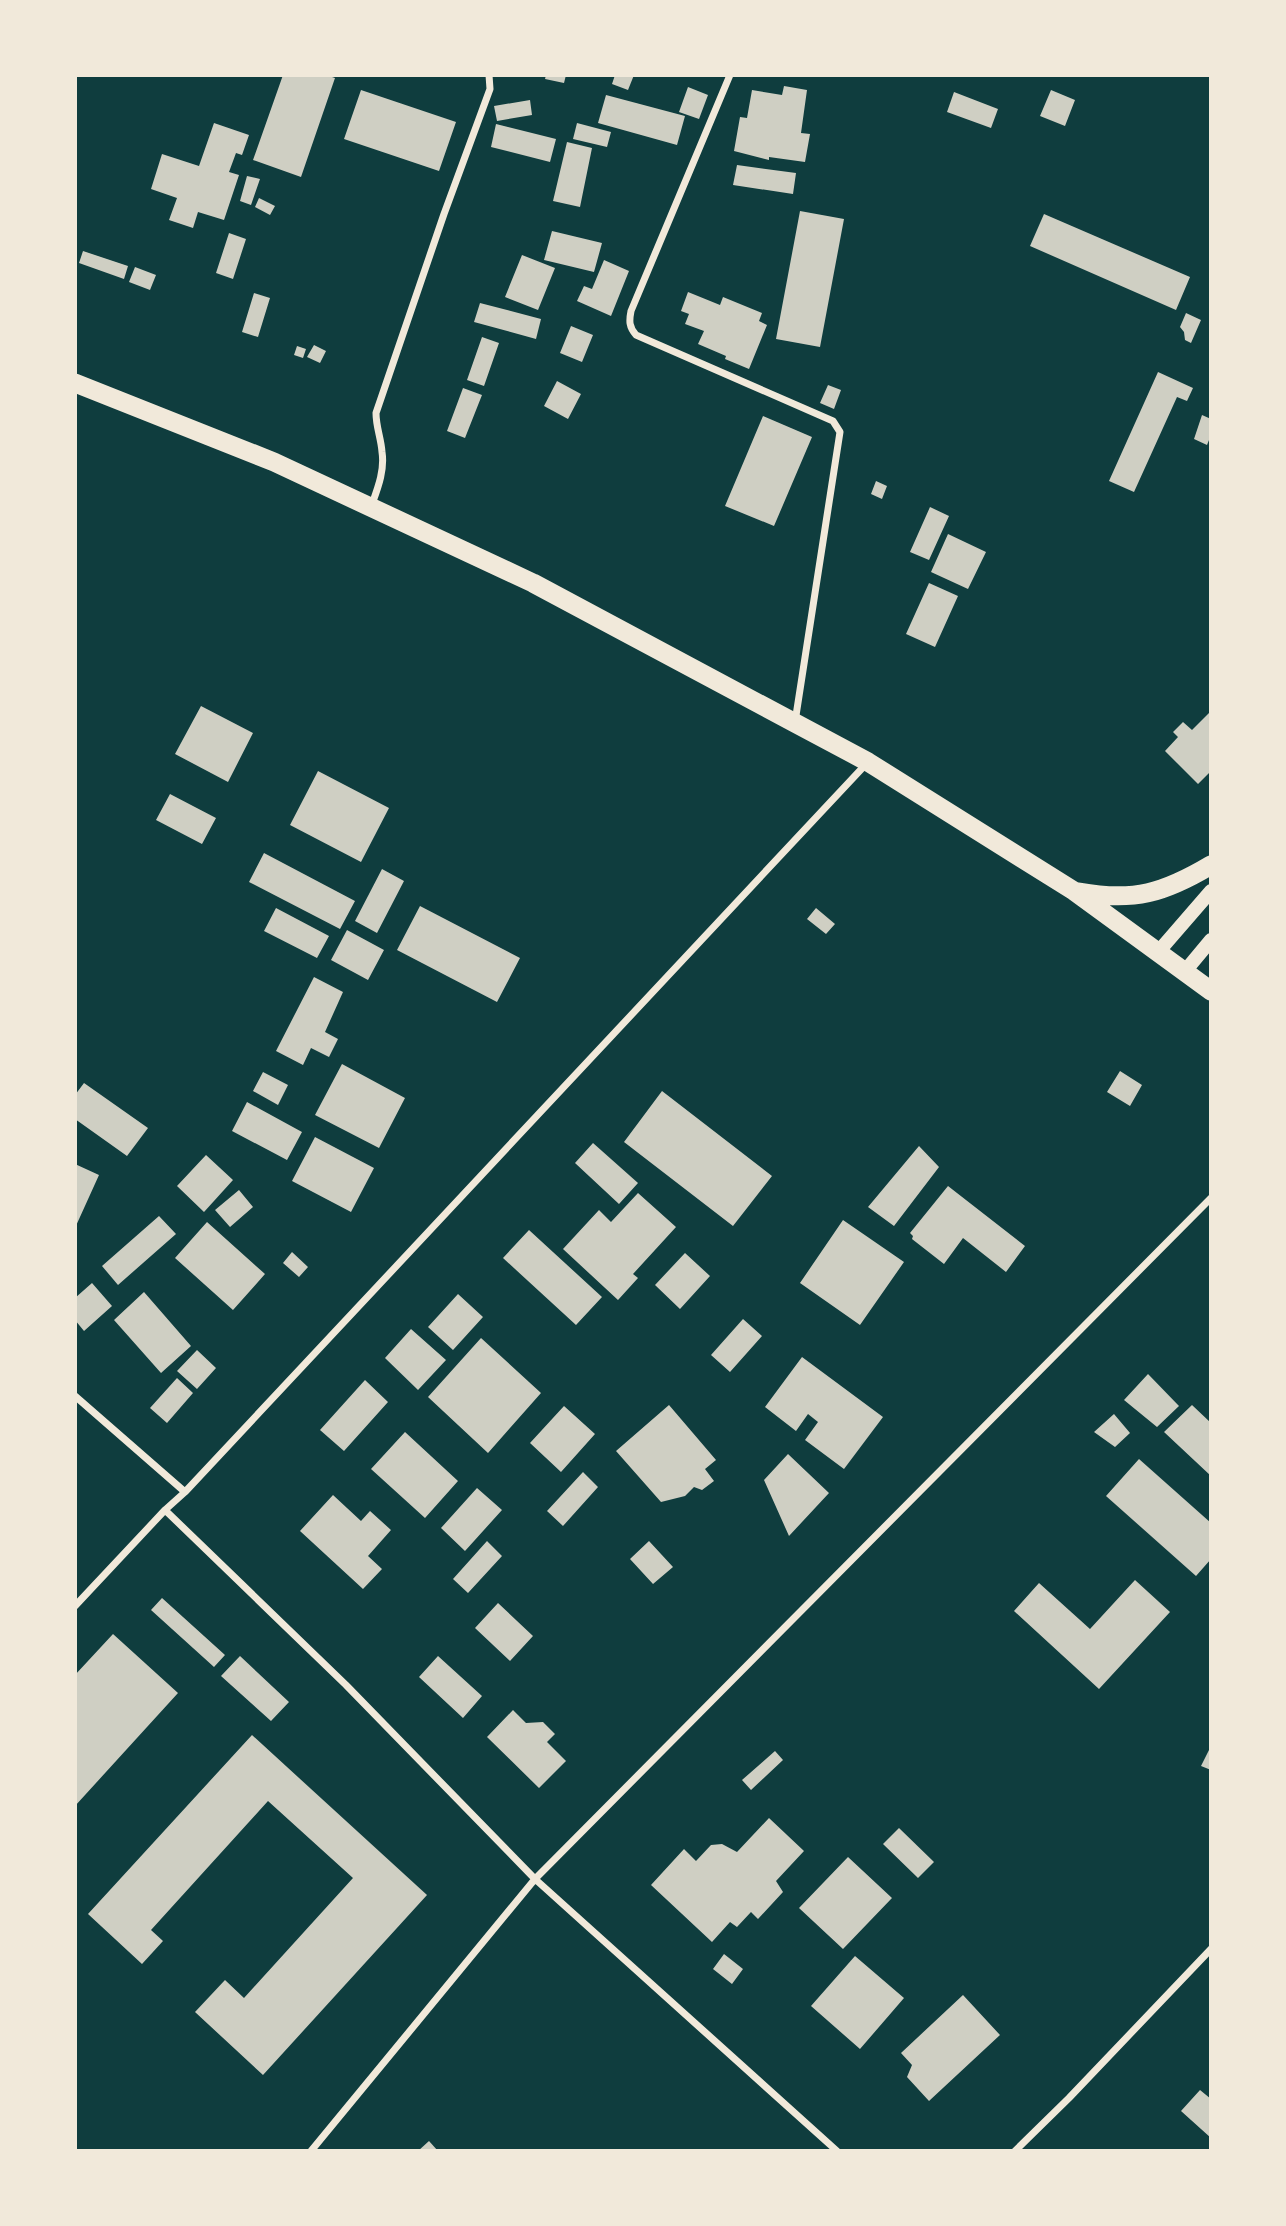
<svg xmlns="http://www.w3.org/2000/svg" width="1286" height="2226" font-family="'Open Sans',sans-serif">
<style>
.building{fill:#cfcfc3}
.lines{fill:none;stroke-linecap:round;stroke-linejoin:round}
.minor{stroke:#f1e9da;stroke-width:7}
.secondary{stroke:#f1e9da;stroke-width:14}
.trunk{stroke:#f1e9da;stroke-width:19}
</style>
<rect width="100%" height="100%" fill="#0f3d3e"/>
<path class="building" d="M283 75H326L335 78 301 177 253 160Z
M546 75H566L564 83 545 79Z
M615 75H634L628 90 612 84Z
M784 86 807 90 801 133 810 134 805 162 769 157V160L734 151 740 117 747 118 752 90 782 95Z
M688 87 708 95 699 119 679 112Z
M361 90 456 122 439 171 344 139Z
M1051 90 1075 100 1065 126 1040 116Z
M954 92 998 109 991 128 947 112Z
M606 95 685 116 677 145 598 123Z
M530 100 532 115 497 121 494 106Z
M214 123 249 135 242 155 236 153 229 172 239 175 224 220 198 212 193 228 169 220 177 198 151 189 162 154 199 166Z
M577 123 611 132 607 147 573 139Z
M496 124 556 139 550 162 491 147Z
M567 142 592 148 580 207 553 201Z
M737 165 796 173 793 194 733 185Z
M247 176 260 179 251 205 240 201Z
M259 198 275 206 270 215 255 207Z
M800 211 844 219 820 347 776 339Z
M1044 214 1190 277 1176 310 1030 246Z
M552 231 602 243 594 272 544 260Z
M229 233 246 239 233 279 216 273Z
M83 251 128 266 124 279 79 263Z
M522 255 555 268 538 310 505 297Z
M604 260 629 271 611 316 577 301 584 286 592 289Z
M135 267 156 275 150 290 129 282Z
M688 292 720 305 723 297 762 313 759 321 767 325 749 369 725 359 726 356 698 344 704 331 685 324 689 314 681 311Z
M254 293 270 298 258 337 242 332Z
M480 303 541 319 536 339 474 322Z
M1186 313 1201 320 1191 343 1185 340 1184 332 1180 327Z
M571 326 593 335 582 362 560 353Z
M482 337 499 343 484 386 467 380Z
M314 345 326 351 320 363 307 357Z
M297 346 306 349 303 358 294 355Z
M1158 372 1193 388 1187 401 1177 397 1134 492 1109 481Z
M557 381 581 394 568 419 544 406Z
M828 385 841 390 834 409 820 403Z
M463 388 482 395 465 438 447 431Z
M1202 415 1211 419V435L1207 445 1194 439Z
M763 416 812 437 774 526 725 506Z
M876 481 887 486 882 499 871 494Z
M930 507 949 516 929 560 910 552Z
M948 534 986 552 968 589 931 572Z
M929 583 958 596 935 647 906 634Z
M201 706 253 733 228 782 175 754Z
M1211 711V771L1198 784 1165 751 1178 737 1173 732 1183 722 1192 730Z
M318 771 389 808 361 862 290 825Z
M170 794 216 818 202 844 156 820Z
M264 853 355 901 340 929 249 882Z
M382 869 404 881 377 933 355 921Z
M420 906 520 958 497 1002 397 950Z
M276 908 329 936 317 958 264 931Z
M816 908 835 924 826 934 807 919Z
M347 930 384 950 368 980 331 960Z
M314 977 343 992 325 1032 338 1039 329 1057 311 1048 303 1065 276 1051Z
M342 1064 405 1098 379 1148 315 1115Z
M1120 1071 1142 1085 1130 1106 1107 1092Z
M263 1072 288 1085 278 1105 253 1091Z
M84 1083 148 1128 127 1156 75 1119V1095Z
M662 1091 772 1176 733 1226 624 1142Z
M247 1102 302 1132 287 1160 232 1131Z
M315 1137 374 1168 351 1212 292 1181Z
M593 1143 638 1183 619 1204 575 1163Z
M919 1146 939 1167 894 1226 868 1207Z
M206 1155 233 1180 204 1212 177 1186Z
M75 1164 99 1175 75 1228Z
M948 1186 1025 1246 1006 1272 963 1238 944 1264 912 1239 913 1236 910 1233Z
M239 1190 253 1207 230 1227 215 1210Z
M638 1193 676 1227 633 1274 638 1278 618 1300 563 1249 599 1210 611 1222Z
M159 1216 176 1234 118 1285 102 1266Z
M843 1220 904 1262 860 1325 800 1283Z
M207 1222 265 1274 233 1310 175 1258Z
M529 1230 602 1297 576 1325 503 1258Z
M292 1252 308 1267 299 1277 283 1263Z
M685 1253 710 1276 680 1309 655 1285Z
M92 1283 112 1306 84 1331 75 1320V1298Z
M144 1292 191 1346 161 1373 114 1320Z
M458 1294 483 1317 453 1350 428 1327Z
M743 1319 762 1336 730 1372 711 1355Z
M411 1329 446 1360 418 1390 385 1358Z
M481 1338 541 1393 488 1453 428 1397Z
M197 1350 216 1368 197 1389 177 1371Z
M802 1357 883 1417 844 1469 805 1440 818 1422 808 1414 796 1431 765 1407Z
M1148 1374 1179 1406 1157 1427 1124 1400Z
M177 1378 193 1393 167 1423 150 1408Z
M365 1380 388 1402 344 1451 320 1430Z
M669 1405 716 1460 705 1469 714 1481 702 1490 694 1487 685 1496 661 1502 616 1451Z
M1192 1405 1211 1423V1476L1164 1432Z
M564 1406 595 1434 561 1472 530 1443Z
M1114 1414 1130 1433 1115 1447 1094 1432Z
M405 1432 458 1481 425 1518 371 1469Z
M788 1454 829 1493 789 1536 764 1480Z
M1139 1459 1211 1523V1559L1196 1576 1106 1496Z
M583 1472 598 1487 563 1526 547 1511Z
M477 1488 502 1510 465 1551 441 1528Z
M333 1495 361 1521 370 1511 391 1530 368 1556 382 1569 363 1589 300 1531Z
M487 1541 502 1556 468 1593 453 1579Z
M649 1541 673 1567 653 1584 630 1559Z
M1135 1580 1170 1612 1099 1689 1014 1611 1039 1583 1090 1629Z
M162 1598 225 1655 214 1667 151 1610Z
M498 1603 533 1636 510 1661 475 1628Z
M113 1634 178 1693 75 1806V1675Z
M240 1656 289 1702 271 1721 221 1676Z
M438 1656 482 1696 463 1718 419 1677Z
M513 1710 526 1723 543 1722 555 1734 547 1742 566 1761 539 1788 487 1737Z
M252 1735 427 1895 263 2075 195 2012 225 1980 244 1998 353 1878 268 1801 151 1930 163 1941 142 1964 88 1914Z
M1211 1746V1770L1201 1766Z
M775 1751 783 1760 751 1790 742 1780Z
M769 1818 804 1851 776 1881 783 1892 758 1919 751 1912 737 1927 730 1922 712 1942 651 1885 684 1849 696 1861 711 1845 722 1844 737 1852Z
M899 1828 934 1862 918 1878 883 1844Z
M848 1857 892 1898 843 1949 799 1908Z
M724 1954 743 1969 732 1984 713 1969Z
M855 1956 904 1998 860 2049 811 2006Z
M963 1995 1000 2035 929 2101 907 2077 912 2065 901 2053Z
M1200 2090 1211 2099V2138L1181 2111Z
M429 2141 438 2151H418Z"/>
<g class="lines">
<path class="minor" d="M730 75 631 311C629 321 629 327 636 335L833 421 840 432 795 722
M371 507C377 490 385 471 382 452 381 438 376 427 376 413L444 214 490 89 489 75
M75 1396 185 1492
M165 1510 346 1685 535 1879 837 2151
M75 1606 165 1510 185 1492 867 763
M311 2151 535 1879 1211 1198
M1015 2151 1069 2098 1211 1949"/>
<path class="secondary" d="M1159 951 1211 891
M1186 970 1211 940"/>
<path class="trunk" d="M75 383 274 462 533 583 795 723 868 762 1074 891 1211 991
M1079 892C1134 902 1164 893 1211 865"/>
</g>
<rect width="1286" height="2226" fill="none" stroke="#f1e9da" stroke-width="154"/>
</svg>
